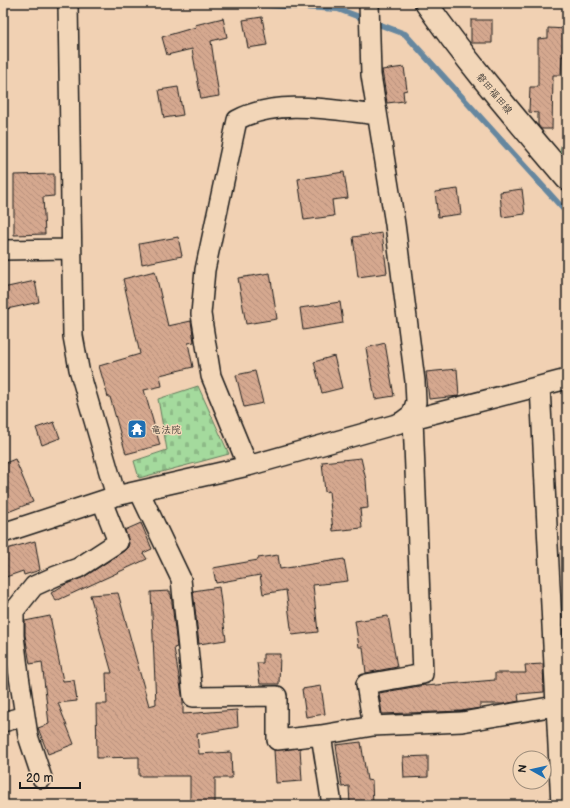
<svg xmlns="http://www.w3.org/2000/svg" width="570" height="808" font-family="'Balsamiq Sans','Klee One',sans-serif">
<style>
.forest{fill:url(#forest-firs);stroke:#607b5c}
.cemetery{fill:url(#cemetery-stones);stroke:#607b5c}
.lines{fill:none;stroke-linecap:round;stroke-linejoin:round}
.stream{stroke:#66879f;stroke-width:6}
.building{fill:url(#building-back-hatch);stroke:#1c1c1c}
.minor-casing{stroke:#1c1c1c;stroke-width:22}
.primary-casing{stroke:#1c1c1c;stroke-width:25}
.minor{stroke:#f2d6b8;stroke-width:19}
.primary{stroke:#f2d6b8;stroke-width:22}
.labels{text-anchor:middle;stroke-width:3;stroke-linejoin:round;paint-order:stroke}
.street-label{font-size:10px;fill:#1c1c1c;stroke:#f2d6b8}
.poi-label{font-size:10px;fill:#1c1c1c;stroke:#f2d6b8;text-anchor:start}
</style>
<defs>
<pattern id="forest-firs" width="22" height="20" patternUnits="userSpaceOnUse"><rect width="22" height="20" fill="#a4da9d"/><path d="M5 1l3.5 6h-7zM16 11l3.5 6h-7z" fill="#8dba87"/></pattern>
<pattern id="cemetery-stones" width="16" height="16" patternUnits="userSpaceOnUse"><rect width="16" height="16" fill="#a4da9d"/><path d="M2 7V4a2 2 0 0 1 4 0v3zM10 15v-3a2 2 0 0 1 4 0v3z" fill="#8dba87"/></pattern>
<pattern id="building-back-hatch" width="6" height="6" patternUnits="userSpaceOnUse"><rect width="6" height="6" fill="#d5a88f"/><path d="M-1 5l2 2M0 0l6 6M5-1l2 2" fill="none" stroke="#b6907b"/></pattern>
</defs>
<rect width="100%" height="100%" fill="#f1d1b3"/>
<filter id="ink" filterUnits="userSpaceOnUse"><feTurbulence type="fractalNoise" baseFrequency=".025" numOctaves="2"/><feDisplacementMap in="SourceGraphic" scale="8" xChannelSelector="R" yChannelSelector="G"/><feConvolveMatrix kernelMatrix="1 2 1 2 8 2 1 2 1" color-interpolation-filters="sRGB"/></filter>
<g filter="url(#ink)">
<path class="forest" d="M567 119V166L559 156Z"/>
<path class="cemetery" d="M198 386 229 454 139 478 134 461 167 450 158 399Z"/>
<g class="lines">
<path class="stream" d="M229 3 338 9 405 34 567 213"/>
</g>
<path class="building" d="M262 17 267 45 248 48 243 20Z
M223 18 227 37 211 41 219 96 201 99 192 49 167 55 162 37 196 27 195 25Z
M471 20H492V43H471Z
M548 28 567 29V56H562L561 75H553L552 129H541L538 125V113L529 112 530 87H538V39L548 38Z
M404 67 407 90 403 91 404 101 387 103 382 70Z
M178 87 183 115 164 118 159 90Z
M344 172 348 198 332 200 334 216 304 220 298 179Z
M54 174V196L43 197 45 234 14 235V175Z
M458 189 461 214 438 217 435 192Z
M522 189 525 214 502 217 500 192Z
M382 233 387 273 358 277 353 237Z
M178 237 182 256 142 264 139 244Z
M155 271 168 326 191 321 194 342 188 343 193 367 160 375 162 386 144 390 160 445 126 454 110 397H108L99 366 140 354 123 279Z
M270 273 277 319 246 324 238 278Z
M35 281 39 302 7 309 3 288Z
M340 302 343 323 303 330 300 308Z
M385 343 394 396 375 399 366 348Z
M334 356 342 388 322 393 314 362Z
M457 369 459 396 429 399 426 372Z
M255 371 263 403 244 407 236 375Z
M54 422 60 438 42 445 36 428Z
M361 458 366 480 368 508 360 509 362 528 333 531 329 491 325 492 322 462Z
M15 459 33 502 3 514V464Z
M141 523 152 549 143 553 147 559 56 601 51 593 64 585 84 577 124 551 128 547 129 543 125 530Z
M35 541 40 570 24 575 23 571 3 578V550Z
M278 555 280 569 344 559 348 581 313 585 318 632 292 635 286 590 263 594 260 575 216 583 213 568 258 560V558Z
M219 587 226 640 199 644 193 591Z
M170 591V594H171L177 647 174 648 183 700V714L237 710 238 727 197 734 199 754 231 752 232 778H215V805H190V776H139V757L97 758 96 704H107L106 673H112L90 595 118 593 149 706 156 704 151 592Z
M50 616 63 681 74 680 77 701 58 703 74 744 48 754 38 728 49 724 42 662 30 664 25 635V621Z
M388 616 397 667 366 673 363 647H359L355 621Z
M263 654H280L279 684H260L257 663H263Z
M543 664 544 692 518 694 519 701 504 704H480V708L461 711 382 714 379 693 425 685V686L495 680V673H526L525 665Z
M321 686 325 714 306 717 302 689Z
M361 742 367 780 372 781 373 805H350L349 786 342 787 336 745Z
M300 748 302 781 276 783 274 750Z
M428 756V777L404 778 403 757Z"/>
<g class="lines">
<g class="minor-casing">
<path id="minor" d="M68 3 73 336 79 369 116 496
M3 250 71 249
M540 386 561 805
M401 422 567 379
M248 466 211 376 201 314 205 270 237 120C278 98 332 110 377 115
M139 491 181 579 193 697 277 696V740L321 735 373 726 462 722 567 704
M3 533 116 496 248 466 400 423 412 414 416 402 415 381 395 224 371 75 369 3
M3 722 25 716
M373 726 366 684 423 674 413 419
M321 735 332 805
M42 778 28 736 19 676 14 636V611L34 586 56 576 78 568 118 542 102 501"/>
</g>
<g class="primary-casing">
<path id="primary" d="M426 3C469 65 519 122 567 179"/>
</g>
<use href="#minor" class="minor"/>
<use href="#primary" class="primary"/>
</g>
</g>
<defs>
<g id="temple-square" transform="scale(1)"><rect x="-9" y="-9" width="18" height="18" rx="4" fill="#1f6fb2" stroke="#f2d6b8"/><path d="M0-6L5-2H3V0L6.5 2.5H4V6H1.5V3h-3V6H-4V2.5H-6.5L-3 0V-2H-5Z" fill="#fff"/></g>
</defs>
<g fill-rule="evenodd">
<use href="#temple-square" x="137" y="429"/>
</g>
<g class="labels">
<g class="street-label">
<text transform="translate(495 93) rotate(50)" y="4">磐田福田線</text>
</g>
<g class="poi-label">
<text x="151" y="433">竜法院</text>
</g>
</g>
<rect width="570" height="808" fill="none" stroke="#f2d6b8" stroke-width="16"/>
<rect x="8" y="8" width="554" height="792" fill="none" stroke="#1c1c1c" stroke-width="1.5" filter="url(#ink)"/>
<g transform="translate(532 770) rotate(278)"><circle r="19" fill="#f2d6b8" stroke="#9c8c7a"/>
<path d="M0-3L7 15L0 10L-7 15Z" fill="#1f6fb2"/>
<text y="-6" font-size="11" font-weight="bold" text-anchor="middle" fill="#1c1c1c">N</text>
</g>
<path d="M20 782v6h60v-6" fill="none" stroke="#1c1c1c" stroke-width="2"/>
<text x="26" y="782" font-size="12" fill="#1c1c1c" stroke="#f2d6b8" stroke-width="3" paint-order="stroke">20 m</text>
</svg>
